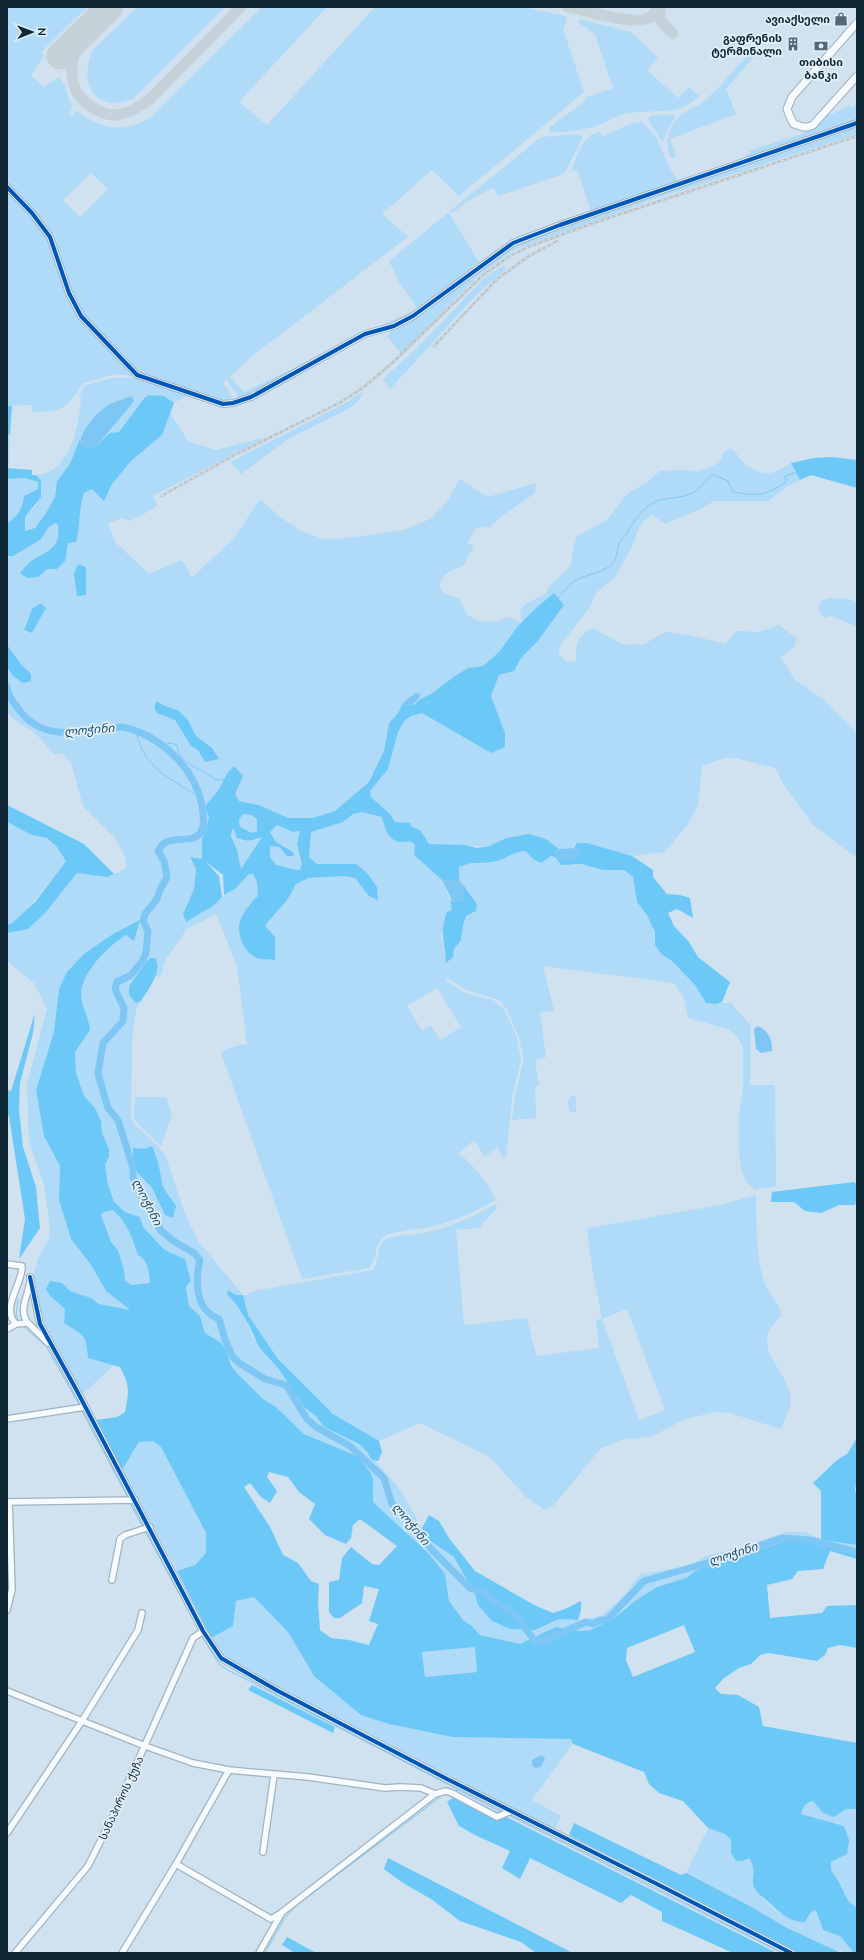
<svg xmlns="http://www.w3.org/2000/svg" width="864" height="1960" font-family="'Nunito Sans','Noto Sans Georgian',sans-serif">
<style>
.green{fill:#afdaf8;fill-rule:evenodd}
.forest{fill:#6cc8f6;fill-rule:evenodd}
.water{fill:#7ec7f5}
.lines{fill:none;stroke-linecap:round;stroke-linejoin:round}
.stream{stroke:#7ec7f5;stroke-width:1}
.river{stroke:#7ec7f5;stroke-width:7}
.taxiway{stroke:#c6d2da;stroke-width:11}
.runway{stroke:#c6d2da;stroke-width:27}
.minor-casing{stroke:#a0b3c0;stroke-width:8}
.major-casing{stroke:#a0b3c0;stroke-width:9}
.minor{stroke:#f8fbfd;stroke-width:5.5}
.major{stroke:#f8fbfd;stroke-width:7}
.rail-casing{stroke:#bcc1c4;stroke-width:2.5}
.rail{stroke:#e3eff6;stroke-width:1;stroke-dasharray:3;stroke-linecap:butt}
.cycleway-casing{stroke:#e3eff6;stroke-width:6}
.cycleway{stroke:#0057b8;stroke-width:4}
.labels{text-anchor:middle;stroke-width:3.5;stroke-linejoin:round;paint-order:stroke}
.poi-label{font-size:11px;font-weight:bold;fill:#102735;stroke:#e3eff6;text-anchor:end}
.street-label{font-size:11px;fill:#102735;stroke:#e3eff6}
.water-label{font-size:12px;font-style:italic;fill:#1c506e;stroke:#e3eff6}
</style>
<rect width="100%" height="100%" fill="#d0e2ef"/>
<path class="green" d="M7 7H87L41 52 44 56 31 75 44 87 59 77C66 83 67 96 72 105L70 113 73 116 77 110C98 131 128 133 151 117L262 7H327L239 102 267 125 375 7H523L565 16 567 20 563 29 584 92 459 196 432 170 382 214 408 237 252 356 230 377 244 392 341 345 246 398 238 397 227 380 223 382 232 397 227 402 216 400 141 375 82 315 76 306 56 246 7 185ZM91 173 108 189 80 217 63 200Z
M137 7H225L134 98C97 115 77 83 93 50Z
M579 19 631 32 658 58 647 70 678 98 689 87 699 96C677 118 651 108 624 114 615 116 607 122 599 125 583 130 566 133 550 132L549 130 550 127 583 103 587 97 613 88 595 34 579 23Z
M754 48 758 52 726 89 736 114 670 139 676 156 671 158C663 143 669 125 682 114 689 109 697 107 703 102 721 87 738 65 754 48Z
M857 103V120L746 157 745 155 750 154 749 151 804 133C810 117 838 115 849 105L852 108Z
M664 114 676 115 665 135 663 142 648 120 650 116Z
M642 122 655 135 669 167 679 181 591 211 577 170 571 172C577 157 582 134 600 132L602 137 632 123Z
M857 127V134L655 199 516 249 478 276 401 353 387 336 393 329 413 319 515 245Z
M580 134 583 137 564 174 498 196 494 188 469 200 455 211 449 213 479 262C447 287 413 322 371 330L418 309 399 282 389 261 541 137Z
M7 190 29 213 51 243 81 320 135 374 131 376 115 374 83 383C67 409 63 411 32 412V405L7 406Z
M504 265 506 269 480 291 390 389 383 379 417 348 485 277Z
M112 378H137L188 395 174 403C165 397 155 392 144 397L119 432 109 433 120 416 134 401 132 396 117 401 80 439 70 464 57 481 55 497 46 513 35 528 25 532V517L36 506 41 481 36 475C71 473 80 423 81 395L79 394 86 385Z
M362 392V396L352 407 290 438 241 474 230 462 349 401Z
M170 413 188 441 216 450 266 437 153 496 157 505 153 509 130 521 122 518 108 524 115 542 149 574 182 560 192 578 235 537 260 499 280 517 303 532 324 539 348 538 404 530 430 519 447 502 460 479 488 497 536 483 535 493 499 518 490 527 476 528 467 543 474 546 463 566C451 570 443 573 439 586L443 593 460 599 466 614 479 621 496 622 509 617 522 623 520 612 523 606 531 601 544 595 553 582 567 570 571 563 576 537 608 519 627 494 646 483 660 471 683 470 697 472 719 463 724 452 730 449C736 451 737 455 741 460 747 468 761 474 770 473 777 472 785 466 791 463L800 480 787 487 768 501H714L697 511 665 524 651 514 640 525 631 549 615 577 597 592 588 610 561 644 558 654 567 662 576 661C575 645 577 636 592 628L624 645 644 644 665 632 690 635 725 644 736 631 759 632 779 625 796 638V645L781 658 795 680 823 699 857 733V858L813 825 784 785 775 768 735 758H725L702 766 698 805 688 824 665 852 632 856 577 843 574 848 559 849 553 844 497 843C482 849 477 845 463 845 451 845 440 845 428 844 423 832 408 822 395 822L391 815 371 797 370 791 388 769 398 732 404 721 411 716 422 713 491 753 505 733 491 696 499 675 514 671 521 658 537 642 564 605 536 608 518 626 499 652 483 666 468 668 431 694 420 699 421 694 403 703 398 713 389 723 384 751 369 783 335 811 312 818H288L259 805 239 801 235 794 243 776 234 766 228 772 218 791 205 806 209 818 203 833 202 860 190 858 196 868 194 889 183 914 186 922 213 906 219 899 235 889 249 874H253L257 882 258 896 248 905 267 958 275 960V938L265 926 288 899 296 884 309 878 345 876 355 878 359 884 356 864H317L309 857 311 832 343 822 353 814 362 812 382 817 384 826 401 843 410 841 415 845 414 855 442 880 450 899 452 910 441 936 446 962 453 957 454 949 461 940 463 925 466 916 476 911 474 899 459 880V866C472 861 485 866 496 861 506 857 513 852 525 851L533 859 541 863 551 856 575 866 582 864 603 870H624L633 877 637 902 647 915 655 932V945L661 954 672 961 695 985 706 1003H731L751 1026 750 1085H775L776 1186 755 1190 746 1181 742 1172 739 1154V1113L743 1088V1046L736 1036 728 1029 688 1018 684 998 674 983 543 966 554 1011 540 1012 546 1057 535 1060 539 1085 535 1086 536 1118 512 1120 515 1095 524 1059 518 1035 506 1008 499 1000 466 990 448 978 446 981 465 993 493 1000 504 1009 516 1035 521 1059 512 1098 506 1157 504 1159 497 1147 485 1157 474 1140 459 1153C475 1167 486 1181 496 1200 475 1212 457 1220 434 1226 422 1229 393 1231 385 1236 373 1243 378 1260 369 1268L302 1279 221 1053 228 1048 247 1044 237 966 216 914 187 929 166 959 160 977 155 975 158 969 146 962 129 986 136 1003 141 1001 136 1010 132 1041 131 1117 135 1125 158 1146 166 1157 184 1211 198 1241 243 1295H248L249 1292 373 1270C379 1262 376 1248 383 1241 391 1235 407 1235 416 1234 445 1230 472 1217 497 1203L496 1209 479 1228 456 1230 464 1325 527 1318 536 1356 599 1348 596 1320 602 1318 592 1268 587 1231 588 1228 720 1205 756 1195C757 1224 755 1257 765 1284 769 1296 781 1303 781 1316 748 1346 782 1363 790 1393 793 1405 786 1418 781 1429L730 1413 716 1412 685 1419 651 1437 624 1439 601 1448 553 1506 545 1510 526 1497 490 1457 420 1423 379 1441 333 1414 278 1359 248 1315 243 1295H236L228 1290 227 1294 236 1304 249 1325 252 1336 278 1368 305 1408 316 1416 324 1427 359 1444 393 1481 402 1493 422 1528 426 1538 454 1557 475 1594 478 1605 492 1621 510 1629 535 1630 559 1619 578 1620 601 1616 625 1595 640 1574 689 1566 703 1557 739 1548 787 1532H806L821 1540 857 1545V1555L808 1542 741 1556 713 1566 701 1567 686 1578 657 1587 622 1610 614 1618 591 1630 580 1631 556 1627 520 1644 480 1635 472 1626 463 1620 449 1601 448 1591 428 1553 373 1502V1479L357 1456 304 1434 276 1407 263 1399 237 1373 231 1366 227 1352 220 1342 205 1333 200 1316 189 1306 186 1287 191 1281 185 1259 165 1250 160 1245 143 1227 140 1217 125 1212 114 1202 108 1185 105 1164 109 1157V1149L102 1133 101 1121 95 1108 84 1096 76 1073 75 1052 90 1030C89 1018 82 1008 81 996 80 974 108 946 126 935L134 941 140 920 59 989 54 1032 36 1090 44 1136 60 1166 59 1200 71 1239 91 1265 106 1291 130 1310 99 1304 91 1298 70 1291 61 1283 51 1297 65 1309 64 1323C84 1336 86 1333 88 1358L114 1365 83 1394 44 1322 33 1277 39 1256 49 1239 50 1226 44 1185 29 1142 27 1084 47 1009 34 983 7 961V933L28 928 45 913 77 873C95 875 112 880 126 867V859L115 838 83 806 71 763 62 753 55 755 36 734 12 718 7 711V668L10 674 26 668 21 664 7 645V556H13L40 540 49 527 55 523 58 525C59 541 55 548 41 555L38 577 66 550 68 543 76 542C81 526 78 509 84 493L92 489 104 500 112 484 131 461 162 435ZM41 603 46 608 32 633 24 630C27 618 30 609 41 603ZM158 701 188 720 196 736 212 748 205 762 198 750 191 746 175 720 157 713ZM437 988 461 1027 440 1040 431 1025 422 1031 407 1006ZM134 1148C164 1152 154 1167 163 1187 165 1190 168 1194 171 1197L165 1215 152 1188 141 1177ZM627 1309 665 1410 639 1420 602 1319Z
M7 434H10L9 467 7 468Z
M25 478 38 482V489L24 496C22 510 17 516 7 524V479Z
M829 598 848 599 857 602V627L832 616 824 618 818 610 820 602Z
M243 814 251 815 257 819V831L252 833 240 827 239 820Z
M7 822 32 835 47 838 57 847 66 861C48 883 33 906 11 924H7Z
M277 825 293 832 300 831 297 844 302 864 300 870C291 870 285 866 276 865L270 857V846L279 847 287 856 285 846 276 842 270 831Z
M232 829 235 831 241 841 257 840 262 837 241 869 237 850 231 835Z
M571 1096 576 1097V1112H570L568 1103Z
M135 1097H166L172 1115 161 1146 137 1123 134 1118Z
M112 1210C126 1219 133 1240 138 1255 148 1260 149 1272 151 1283L132 1285 124 1281V1270L118 1250 111 1242 101 1215 104 1212Z
M153 1441 161 1447 206 1533V1553L195 1565 177 1571 122 1469C129 1461 132 1451 139 1442Z
M254 1597 288 1632 314 1676 453 1737 571 1739 573 1744 532 1800 561 1816 555 1829 371 1736 232 1662 224 1656 211 1638 233 1626 236 1601Z
M475 1647 477 1672 425 1677 422 1652Z
M813 1801 823 1813 834 1817 846 1809H857V1908L849 1902 844 1893 839 1882 831 1870V1863L847 1854 844 1826 801 1814C803 1806 805 1803 813 1801Z
M708 1828 725 1834 731 1840V1853L749 1857C758 1871 751 1872 753 1885 754 1891 775 1911 781 1914 788 1918 797 1920 805 1922L811 1912 816 1910 823 1930 840 1936 854 1953C821 1953 778 1921 749 1905 728 1894 707 1883 686 1873Z"/>
<path class="forest" d="M149 395 164 396 174 403 162 435 131 461 112 484 104 501 92 489 84 493C78 509 81 526 76 542L68 543 65 561 57 569H47L38 577 27 578 20 573C24 568 28 563 33 560 50 549 60 549 58 525L55 523 49 527 40 540 13 556H7V524C17 516 22 510 24 496L38 489V482L25 478 7 479V468L32 470V475H36L41 481V497L25 517V531L35 528 46 513 55 497 57 481 70 464 80 439V444L97 446 109 433 119 432 144 398Z
M7 406H12L10 434H7Z
M832 457 857 460V488L811 475 800 480 791 463 814 458Z
M78 564 86 567V595L77 596 74 574Z
M554 593 564 605 537 642 521 658 514 671 499 675 491 696 505 733V747L491 753 422 713 411 716 404 721 398 732 388 769 370 791 371 797 391 815 395 822 410 823 412 827 420 830 429 844 465 845 477 848 489 846 507 838 529 834 546 839 559 849 555 851 580 849 574 848 577 843H587L632 856 653 870V877L667 894 680 895 690 898 693 918 677 909 668 913 674 926 689 942 698 957 730 982 722 1002 716 1004 706 1003 695 985 672 961 661 954 655 945V932L647 915 637 902 633 877 624 870H603L582 864 561 865 556 858 551 856 541 863 533 859 525 851C512 852 504 860 493 862 481 864 471 861 459 867V880H442L414 855 415 845 410 841C392 846 386 834 382 817L362 812 353 814 343 822 311 832 309 857 317 864H356L367 873 377 887 378 900 369 896 355 878 345 876 309 878 296 884 288 899 267 923 265 926 275 937V960C270 959 262 960 257 958 244 953 236 934 240 921 244 911 250 903 258 896L257 882 253 874H249L235 889 224 895 223 875 206 862 219 876 222 897 213 906 186 922 183 914 194 889 196 869 190 857 202 859V839L209 818 205 806 218 791 228 772 234 766 243 776 235 794 239 801 259 805 288 818H312L335 811 369 782 384 751 389 723 398 713 403 703 404 705 415 704 420 699 431 694 455 676 468 668 483 666 499 652 518 626 536 608ZM243 814 251 815 257 819V831L252 833 240 827 239 820ZM277 825 293 832 300 831 297 844 302 864 300 870C291 870 285 866 276 865L270 857V846L279 847 287 856H294L293 852 276 842 270 832ZM232 829 235 831 236 837C244 842 253 841 262 837L241 869 237 850 231 836Z
M41 603 46 608 32 633 24 630 32 609Z
M7 645 21 664 31 674V681L23 683C3 669 7 667 7 645Z
M157 701 163 705 179 711 188 720 196 736 212 748 219 759 205 762 198 750 191 746 175 720 157 713 154 707Z
M7 805 84 844 114 874 107 877 77 873 45 913 28 929 7 933V924H11L36 901 66 861 57 847 47 838 32 835 7 822Z
M464 886 477 904 476 911 466 916 463 925 461 940 454 949 453 957 446 963C445 941 439 934 447 912L452 910 450 899 453 902 464 900Z
M140 920 134 941 126 935C108 946 80 974 81 996 82 1008 89 1018 90 1030L75 1052 76 1073 84 1096 95 1108 101 1121 102 1133 109 1149V1157L105 1164 108 1185 114 1202 125 1212 140 1217 143 1227 160 1245 165 1250 185 1259 191 1281 186 1287 189 1306 200 1316 205 1333 220 1342 227 1352 231 1366 237 1373 263 1399 276 1407 304 1434 357 1456 370 1472 373 1479V1502L428 1553 445 1574 449 1601 463 1620 472 1626 480 1635 520 1644 556 1627 580 1631 591 1630 614 1618 635 1601 657 1587 686 1578 701 1567 713 1566 785 1541 808 1542 857 1555V1559L830 1551 823 1569 798 1571 792 1579 767 1585 770 1618 822 1613 827 1606 857 1605V1648L840 1645 828 1648 825 1655 817 1661 769 1653 760 1655 751 1664 739 1668 724 1678 715 1688 721 1694 738 1695 759 1707 763 1726 857 1743V1809H846L834 1817 823 1813 813 1801C805 1803 803 1806 801 1814L844 1826 849 1840 847 1854 831 1862V1870L839 1882 844 1893 849 1902 857 1908V1953H854L840 1936 823 1930 816 1910 811 1912 805 1922C787 1922 779 1911 766 1900 761 1895 757 1894 754 1887 750 1876 758 1872 749 1858L742 1861H736L731 1853V1840L725 1834 708 1828 683 1801 659 1793 649 1784 644 1772 573 1744 571 1739 453 1737 389 1724 361 1715 314 1676 288 1632 254 1597 236 1601 233 1626 211 1638 177 1571 195 1565 206 1553V1533L161 1447 153 1441 139 1442C132 1451 129 1461 122 1469L96 1420 117 1417 125 1412C129 1392 130 1385 120 1367L88 1358C86 1333 84 1336 64 1323L65 1309 51 1297 46 1289 50 1281 62 1283 70 1291 91 1298 99 1304 130 1310 106 1291 91 1265 71 1239 59 1200 60 1166 44 1136 36 1090 54 1032 59 989 67 972 84 954 113 934ZM112 1210C126 1219 133 1240 138 1255 148 1260 149 1272 150 1283L132 1285 125 1281 124 1270 118 1250 111 1242 101 1215 104 1212ZM269 1472 288 1477 299 1492 315 1504 309 1519 325 1535 346 1544 351 1538 353 1525 360 1519 397 1546 379 1565 372 1564 351 1547 342 1558 339 1580 329 1582V1612L334 1618H340L362 1603 364 1586 379 1589 369 1621 378 1624 369 1645 349 1640 331 1638 320 1630 318 1602 319 1584 311 1581 298 1563 283 1555 270 1527 244 1487 250 1483 261 1497 270 1503 277 1491 267 1477ZM684 1625 695 1652 633 1677 626 1660 627 1648ZM475 1647 477 1672 425 1677 422 1652Z
M151 958H155C164 970 147 991 141 1001L136 1003 129 995V986L146 962Z
M35 1013 33 1033 20 1083 19 1110 23 1147 36 1187 40 1228 19 1259 25 1219 9 1116 7 1114V1090L11 1091Z
M152 1146 158 1162 163 1187 176 1206 173 1218 165 1215 152 1188 137 1172 133 1160V1148L145 1149Z
M854 1182 857 1185V1197L855 1205H839L821 1213 805 1211 794 1202H771L772 1192Z
M228 1290 236 1295H243L248 1315 278 1359 333 1414 379 1441 382 1452 378 1461 372 1460 367 1452 359 1444 324 1427 316 1416 305 1408 278 1368 259 1347 249 1325 236 1304 227 1294Z
M857 1438V1480L855 1489 857 1497V1545L821 1540V1491L813 1483 837 1460 847 1454Z
M429 1515 439 1521 449 1538 475 1571 536 1606 553 1613 565 1609 581 1601V1610L578 1620 559 1619 535 1630 510 1629 492 1621 478 1605 475 1594 454 1557 426 1538 422 1528Z
M252 1685 335 1727 333 1733 248 1690Z
M459 1793 777 1953H733L662 1921V1912L631 1895 621 1903 530 1858 520 1879 502 1868 510 1851 477 1836 459 1826 447 1802Z
M574 1823 681 1875 686 1873 750 1906 789 1929 841 1953H798L569 1835Z
M388 1858 569 1951 573 1953H536L521 1942 460 1921 431 1899 403 1883 384 1869Z
M287 1937 316 1953H295L282 1945Z"/>
<path class="water" d="M132 396 134 401 97 446 85 449 80 444C80 432 96 414 105 407 113 402 123 399 132 396Z
M415 693 421 694C418 703 413 705 404 705L403 703Z
M574 848 580 849 581 853 576 858 564 860 556 858 555 851 559 849Z
M459 880 464 886V900L453 902 442 880Z
M758 1026C769 1031 772 1039 772 1051L761 1053 756 1049 754 1029Z
M541 1755 545 1758 541 1767 536 1768 532 1766V1760Z"/>
<g class="lines">
<path class="stream" d="M136 731C144 770 170 777 199 797
M161 745 171 743 177 745C179 765 203 769 216 780L233 779C234 787 230 788 227 794 218 812 250 811 260 814L262 818 276 820 296 829H305L318 825 324 821 335 820 337 815C355 809 348 810 358 796 361 792 367 789 370 785 374 780 377 772 381 766 390 748 387 731 403 716L464 682 486 675 490 669 506 656 524 630 526 627 532 633 539 619V614C552 608 561 592 572 583 581 575 600 574 611 565 617 560 617 550 619 543 621 539 625 537 627 533 632 523 638 515 647 507 659 496 676 500 690 494 700 490 705 481 712 474L728 481 733 492C756 496 766 496 786 482L785 476 794 473H801V470C809 466 815 470 823 467L827 472C843 468 845 476 857 481
M352 808C364 809 373 812 384 815L389 824 407 837 421 841 420 848 423 851 438 848 455 852 462 851 475 857 491 853 512 840H521L531 845 537 852 556 853
M302 830 301 851 307 865C319 872 341 871 356 873L375 897
M581 853 613 863H634L640 868 646 882 645 889 657 910 658 919 662 934 690 957 694 965 710 982 721 986
M653 904C664 901 677 903 687 908
M18 1300 16 1315 19 1321
M22 1325 46 1346 80 1406
M82 1411 128 1498
M130 1503 143 1527
M145 1531 199 1630
M201 1635 219 1664 226 1669 503 1813
M453 1791 460 1790
M508 1815 782 1953
M265 1953 285 1918 297 1905 443 1795"/>
<path class="river" d="M7 687C8 697 14 703 20 711 46 745 87 729 123 727 161 736 194 767 202 805 203 813 205 822 202 830 196 845 174 835 163 844 161 846 160 849 158 851L164 861 167 877 160 890 157 899 145 914 143 921 148 931 146 952 143 960 131 975 117 982 115 989 124 1008 123 1021 103 1043 98 1074 108 1108 118 1120 133 1168V1177L142 1197 150 1208 161 1231 175 1242 194 1253 200 1260C195 1282 195 1310 219 1319L225 1340 232 1356 239 1363 265 1379 286 1385 307 1419 316 1427 350 1446 384 1478 392 1504 432 1550 470 1588 481 1591 516 1616 535 1641 545 1640 586 1622 593 1624 601 1620H607L644 1581 728 1557 782 1538 810 1540 857 1552"/>
<path class="taxiway" d="M568 7C587 11 629 24 646 19 652 18 656 11 660 7
M660 7V20L673 34
M85 32C69 55 64 91 92 107 99 112 107 115 115 115 128 114 138 107 149 100L241 7"/>
<path class="runway" d="M60 56 110 7"/>
<g class="minor-casing">
<path id="minor" d="M7 187 32 213 50 237 69 293 81 316 137 375 223 404 233 403 251 397 365 334 394 326 413 316 513 243 560 225 857 123
M7 1264 22 1266C23 1284 0 1308 16 1324L28 1323 48 1343
M30 1277 40 1324 77 1391 203 1631 221 1658 278 1691 447 1779 655 1883 791 1953
M28 1323C18 1311 28 1295 30 1282
M7 1329 16 1324
M7 1419 85 1407
M7 1502 135 1500
M112 1580 120 1539 125 1535 150 1527
M7 1610 12 1589 9 1502
M7 1691 145 1746 193 1763 229 1770 308 1777 385 1788 400 1787 421 1788 435 1794
M7 1833 82 1721 138 1630 142 1613
M263 1852 274 1775
M176 1864 271 1919 281 1913 435 1794 446 1791 452 1793 497 1817 511 1811
M15 1953 88 1866 114 1814 193 1638 203 1631
M122 1953 176 1864 229 1770
M259 1953 281 1914"/>
</g>
<g class="major-casing">
<path id="major" d="M857 23 792 97 787 109 791 119 794 124 803 127H808L813 125 857 76"/>
</g>
<use href="#minor" class="minor"/>
<use href="#major" class="major"/>
<g class="rail-casing">
<path id="rail" d="M434 346 497 279 529 256 557 241
M161 496 231 457 341 402 364 387 391 364 483 275 510 256 530 246 602 220 857 136"/>
</g>
<use href="#rail" class="rail"/>
<g class="cycleway-casing">
<path id="cycleway" d="M7 187 32 213 50 237 69 293 81 316 137 375 223 404 233 403 251 397 365 334 394 326 413 316 513 243 560 225 857 123
M30 1277 40 1324 77 1391 203 1631 221 1658 278 1691 447 1779 655 1883 791 1953"/>
</g>
<use href="#cycleway" class="cycleway"/>
</g>
<defs>
<g id="shop-bare" transform="scale(1.08)"><path d="M-5-2.5h2.3a2.7 3.5 0 0 1 5.4 0H5L5.5 6h-11ZM-1.5-2.5h3a1.5 2.3 0 0 0-3 0Z" fill="#536876" stroke="#e3eff6" stroke-width="2.5" paint-order="stroke"/></g>
<g id="building-bare" transform="scale(1.08)"><path d="M-4-6H4V6H1V3H-1V6H-4ZM-2.5-4.3h1.7v1.8h-1.7ZM.8-4.3h1.7v1.8H.8ZM-2.5-1h1.7V.8h-1.7ZM.8-1h1.7V.8H.8Z" fill="#536876" stroke="#e3eff6" stroke-width="2.5" paint-order="stroke"/></g>
<g id="bank-bare" transform="scale(1.08)"><path d="M-6-4H6V4H-6ZM0-2.3a2.3 2.3 0 1 0 0 4.6a2.3 2.3 0 1 0 0-4.6Z" fill="#536876" stroke="#e3eff6" stroke-width="2.5" paint-order="stroke"/></g>
</defs>
<g fill-rule="evenodd">
<use href="#shop-bare" x="841" y="19"/>
<use href="#building-bare" x="793" y="44"/>
<use href="#bank-bare" x="821" y="46"/>
</g>
<g class="labels">
<g class="poi-label">
<text x="830" y="23">ავიაქსელი</text>
<text x="782" y="42">გაფრენის<tspan x="782" dy="13">ტერმინალი</tspan></text>
<text x="821" y="66" text-anchor="middle">თიბისი<tspan x="821" dy="13">ბანკი</tspan></text>
</g>
<g class="street-label">
<text transform="translate(121 1798) rotate(-65)" y="4">სანაპიროს ქუჩა</text>
</g>
<g class="water-label">
<text transform="translate(89 730) rotate(-5)" y="4">ლოჭინი</text>
<text transform="translate(147 1202) rotate(63)" y="4">ლოჭინი</text>
<text transform="translate(411 1524) rotate(50)" y="4">ლოჭინი</text>
<text transform="translate(733 1554) rotate(-18)" y="4">ლოჭინი</text>
</g>
</g>
<rect width="864" height="1960" fill="none" stroke="#102735" stroke-width="16"/>
<g transform="translate(32 32) rotate(89)" stroke="#e3eff6" stroke-width="3" paint-order="stroke">
<path d="M0-3L7 15L0 10L-7 15Z" fill="#102735"/>
<text y="-6" font-size="11" font-weight="bold" text-anchor="middle" fill="#102735">N</text>
</g>
</svg>
